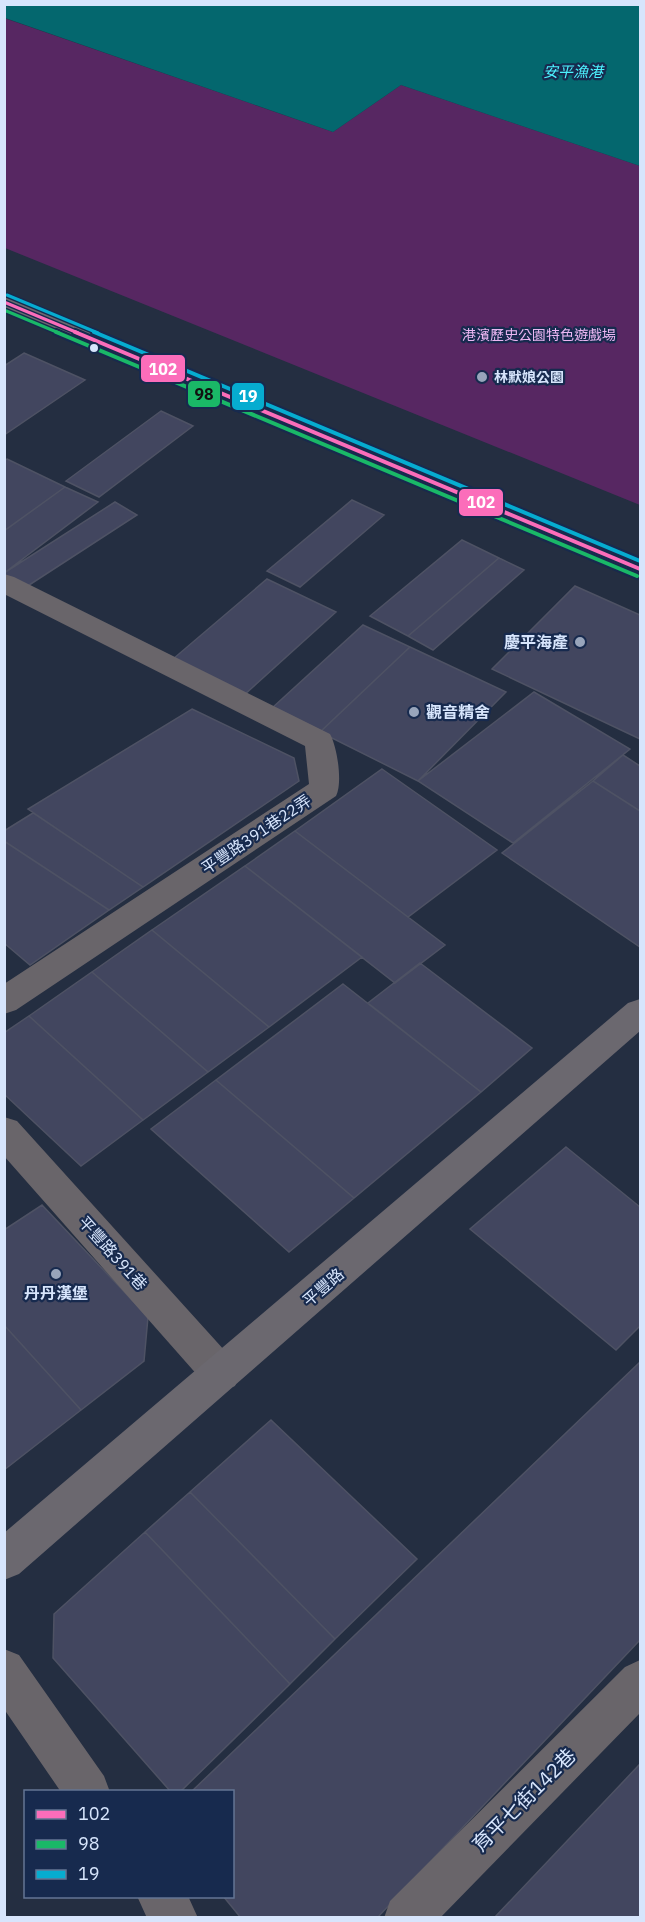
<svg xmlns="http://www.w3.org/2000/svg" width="645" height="1922" font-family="'IBM Plex Sans','Noto Sans TC',sans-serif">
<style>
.green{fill:#572762}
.water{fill:#04676e}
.building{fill:#42465f;stroke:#4e5264;stroke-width:1.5}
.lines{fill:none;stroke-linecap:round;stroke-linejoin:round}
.street{fill:#69656a;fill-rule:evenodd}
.secondary{fill:#6b686f;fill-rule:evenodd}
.bus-1-far1-casing{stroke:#172a4e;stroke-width:6}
.bus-1-casing{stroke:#172a4e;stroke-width:8}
.bus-2-far1-casing{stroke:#172a4e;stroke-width:6}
.bus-2-casing{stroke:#172a4e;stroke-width:8}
.bus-3-far1-casing{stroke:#172a4e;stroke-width:6}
.bus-3-casing{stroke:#172a4e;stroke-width:8}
.bus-1-far1{stroke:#fb6dba;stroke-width:3}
.bus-1{stroke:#fb6dba;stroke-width:4}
.bus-2-far1{stroke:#1ab867;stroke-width:3}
.bus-2{stroke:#1ab867;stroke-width:4}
.bus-3-far1{stroke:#06acd0;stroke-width:3}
.bus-3{stroke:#06acd0;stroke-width:4}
.bus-dot{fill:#d7e5fc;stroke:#172a4e;stroke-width:2}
.poi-dot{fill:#98a5bb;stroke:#172a4e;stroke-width:2}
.labels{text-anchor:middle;stroke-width:4.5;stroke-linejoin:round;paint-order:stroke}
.far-park-label{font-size:14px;fill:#ecb7f3;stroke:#172a4e}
.far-poi-label{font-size:14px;font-weight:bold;fill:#d7e5fc;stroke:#172a4e;text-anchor:start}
.far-water-label{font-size:15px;font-style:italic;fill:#4cf3ff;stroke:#172a4e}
.poi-label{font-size:16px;font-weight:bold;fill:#d7e5fc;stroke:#172a4e;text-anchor:end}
.street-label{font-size:16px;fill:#d7e5fc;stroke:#172a4e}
.near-street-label{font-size:20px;fill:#d7e5fc;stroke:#172a4e}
.line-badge{stroke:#172a4e;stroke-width:2}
.badge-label{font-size:16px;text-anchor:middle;font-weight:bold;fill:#fff}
.pale-badge-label{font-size:16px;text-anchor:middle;font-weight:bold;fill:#111}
</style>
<rect width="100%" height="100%" fill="#242e41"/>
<path class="green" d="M4 18 333 132 401 85 640 166V505L5 248Z"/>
<path class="water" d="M5 4 640 5V166L401 85 333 132 5 18Z"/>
<path class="building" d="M24 353 85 380 4 435V366Z
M161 411 193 426 99 497 66 481Z
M7 459 65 487 4 531V461Z
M65 487 98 502 4 573V531Z
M352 500 384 515 300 587 267 571Z
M115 502 137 515 23 589 4 577V573Z
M462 540 499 558 408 636 370 616Z
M499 558 524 570 433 650 408 636Z
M267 579 336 612 244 695 173 659Z
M575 586 640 615V739L492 669Z
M363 625 410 647 320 732 272 708Z
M410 647 506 692 418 781 320 732Z
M534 692 630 749 513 843 418 781Z
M192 709 294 758 299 781 143 887 28 809Z
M623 755 640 766V811L593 781Z
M382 769 497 850 408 917 295 831Z
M593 781 640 811V947L502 853Z
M33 813 143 887 109 910 4 841V831Z
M295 831 408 917 445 945 395 983 245 866Z
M4 841 109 910 30 965 4 943Z
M245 866 362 957 269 1027 152 930Z
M152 930 269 1027 208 1072 92 972Z
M420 963 532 1048 481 1092 368 1003Z
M92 972 208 1072 143 1120 29 1016Z
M343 984 481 1092 354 1198 216 1080Z
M29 1016 143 1120 81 1166 4 1094V1033Z
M216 1080 354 1198 289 1252 151 1129Z
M566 1147 640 1207V1326L616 1350 470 1229Z
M42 1205 148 1317 144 1361 81 1410 4 1325V1230Z
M4 1325 81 1410 4 1470Z
M640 1362V1640L377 1918H241L223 1896H232V1792H191Z
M271 1420 417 1559 335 1639 190 1492Z
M190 1492 335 1639 290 1684 145 1532Z
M145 1532 290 1684 180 1792H171L53 1658 54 1614Z
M640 1764V1918H494Z"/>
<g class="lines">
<path class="street" d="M4 574 14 577 330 734C337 746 343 783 336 796L16 1010 4 1014V984L309 784 305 746 4 594Z
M4 1117 17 1121 235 1362 240 1374 235 1386 221 1392 207 1386 4 1156Z
M4 1649 19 1655 104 1776 110 1792H61L4 1709Z
M640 1660V1713L440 1918H384L390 1901 625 1667Z
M137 1896H188L198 1918H147Z"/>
<path class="secondary" d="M4 295 640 559V578L4 311Z
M640 999V1031L19 1574 4 1580V1533L628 1003Z"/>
<g class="bus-1-far1-casing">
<path id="bus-1-far1" d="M4 302 78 333"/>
</g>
<g class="bus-1-casing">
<path id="bus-1" d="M75 332 640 569"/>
</g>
<g class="bus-2-far1-casing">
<path id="bus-2-far1" d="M4 310 59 333"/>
</g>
<g class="bus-2-casing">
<path id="bus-2" d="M56 332 637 576"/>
</g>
<g class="bus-3-far1-casing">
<path id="bus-3-far1" d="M7 295 98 333"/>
</g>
<g class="bus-3-casing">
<path id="bus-3" d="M94 332 640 561"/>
</g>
<use href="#bus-1-far1" class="bus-1-far1"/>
<use href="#bus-1" class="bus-1"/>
<use href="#bus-2-far1" class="bus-2-far1"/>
<use href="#bus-2" class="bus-2"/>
<use href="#bus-3-far1" class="bus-3-far1"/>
<use href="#bus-3" class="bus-3"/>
</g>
<circle class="bus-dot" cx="94" cy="348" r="5"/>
<g class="poi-dot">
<circle cx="482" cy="377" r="6"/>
<circle cx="580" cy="642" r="6"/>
<circle cx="414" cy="712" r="6"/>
<circle cx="56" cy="1274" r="6"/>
</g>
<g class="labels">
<g class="far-park-label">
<text x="539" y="340">港濱歷史公園特色遊戲場</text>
</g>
<g class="far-poi-label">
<text x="494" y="382">林默娘公園</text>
</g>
<g class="far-water-label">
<text x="573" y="77">安平漁港</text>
</g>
<g class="poi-label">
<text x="568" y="648">慶平海產</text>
<text x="426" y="718" text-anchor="start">觀音精舍</text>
<text x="56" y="1299" text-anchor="middle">丹丹漢堡</text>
</g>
<g class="street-label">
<text transform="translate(256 834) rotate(-34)" y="6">平豐路391巷22弄</text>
<text transform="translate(113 1253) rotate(48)" y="6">平豐路391巷</text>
<text transform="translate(323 1287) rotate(-41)" y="6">平豐路</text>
</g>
<g class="near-street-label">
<text transform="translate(524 1800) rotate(-45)" y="7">育平七街142巷</text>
</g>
</g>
<g class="line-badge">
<rect x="140" y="354" width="46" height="29" rx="6" fill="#fb6dba"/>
<rect x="187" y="380" width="34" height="28" rx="6" fill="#1ab867"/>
<rect x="231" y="382" width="34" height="29" rx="6" fill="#06acd0"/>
<rect x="458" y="488" width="46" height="29" rx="6" fill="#fb6dba"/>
</g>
<g class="badge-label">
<text x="163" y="375">102</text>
<text x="248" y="402">19</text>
<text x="481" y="508">102</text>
</g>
<g class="pale-badge-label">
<text x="204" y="400">98</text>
</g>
<rect width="645" height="1922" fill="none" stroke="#d7e5fc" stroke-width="12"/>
<rect x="24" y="1790" width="210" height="108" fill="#172a4e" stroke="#647594" stroke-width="1.5"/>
<rect x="36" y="1810" width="30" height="9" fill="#fb6dba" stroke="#647594" stroke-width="1.5"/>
<text x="78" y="1820" font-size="18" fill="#d7e5fc">102</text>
<rect x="36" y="1840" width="30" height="9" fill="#1ab867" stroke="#647594" stroke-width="1.5"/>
<text x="78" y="1850" font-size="18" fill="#d7e5fc">98</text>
<rect x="36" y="1870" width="30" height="9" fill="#06acd0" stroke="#647594" stroke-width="1.5"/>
<text x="78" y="1880" font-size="18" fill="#d7e5fc">19</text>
</svg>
